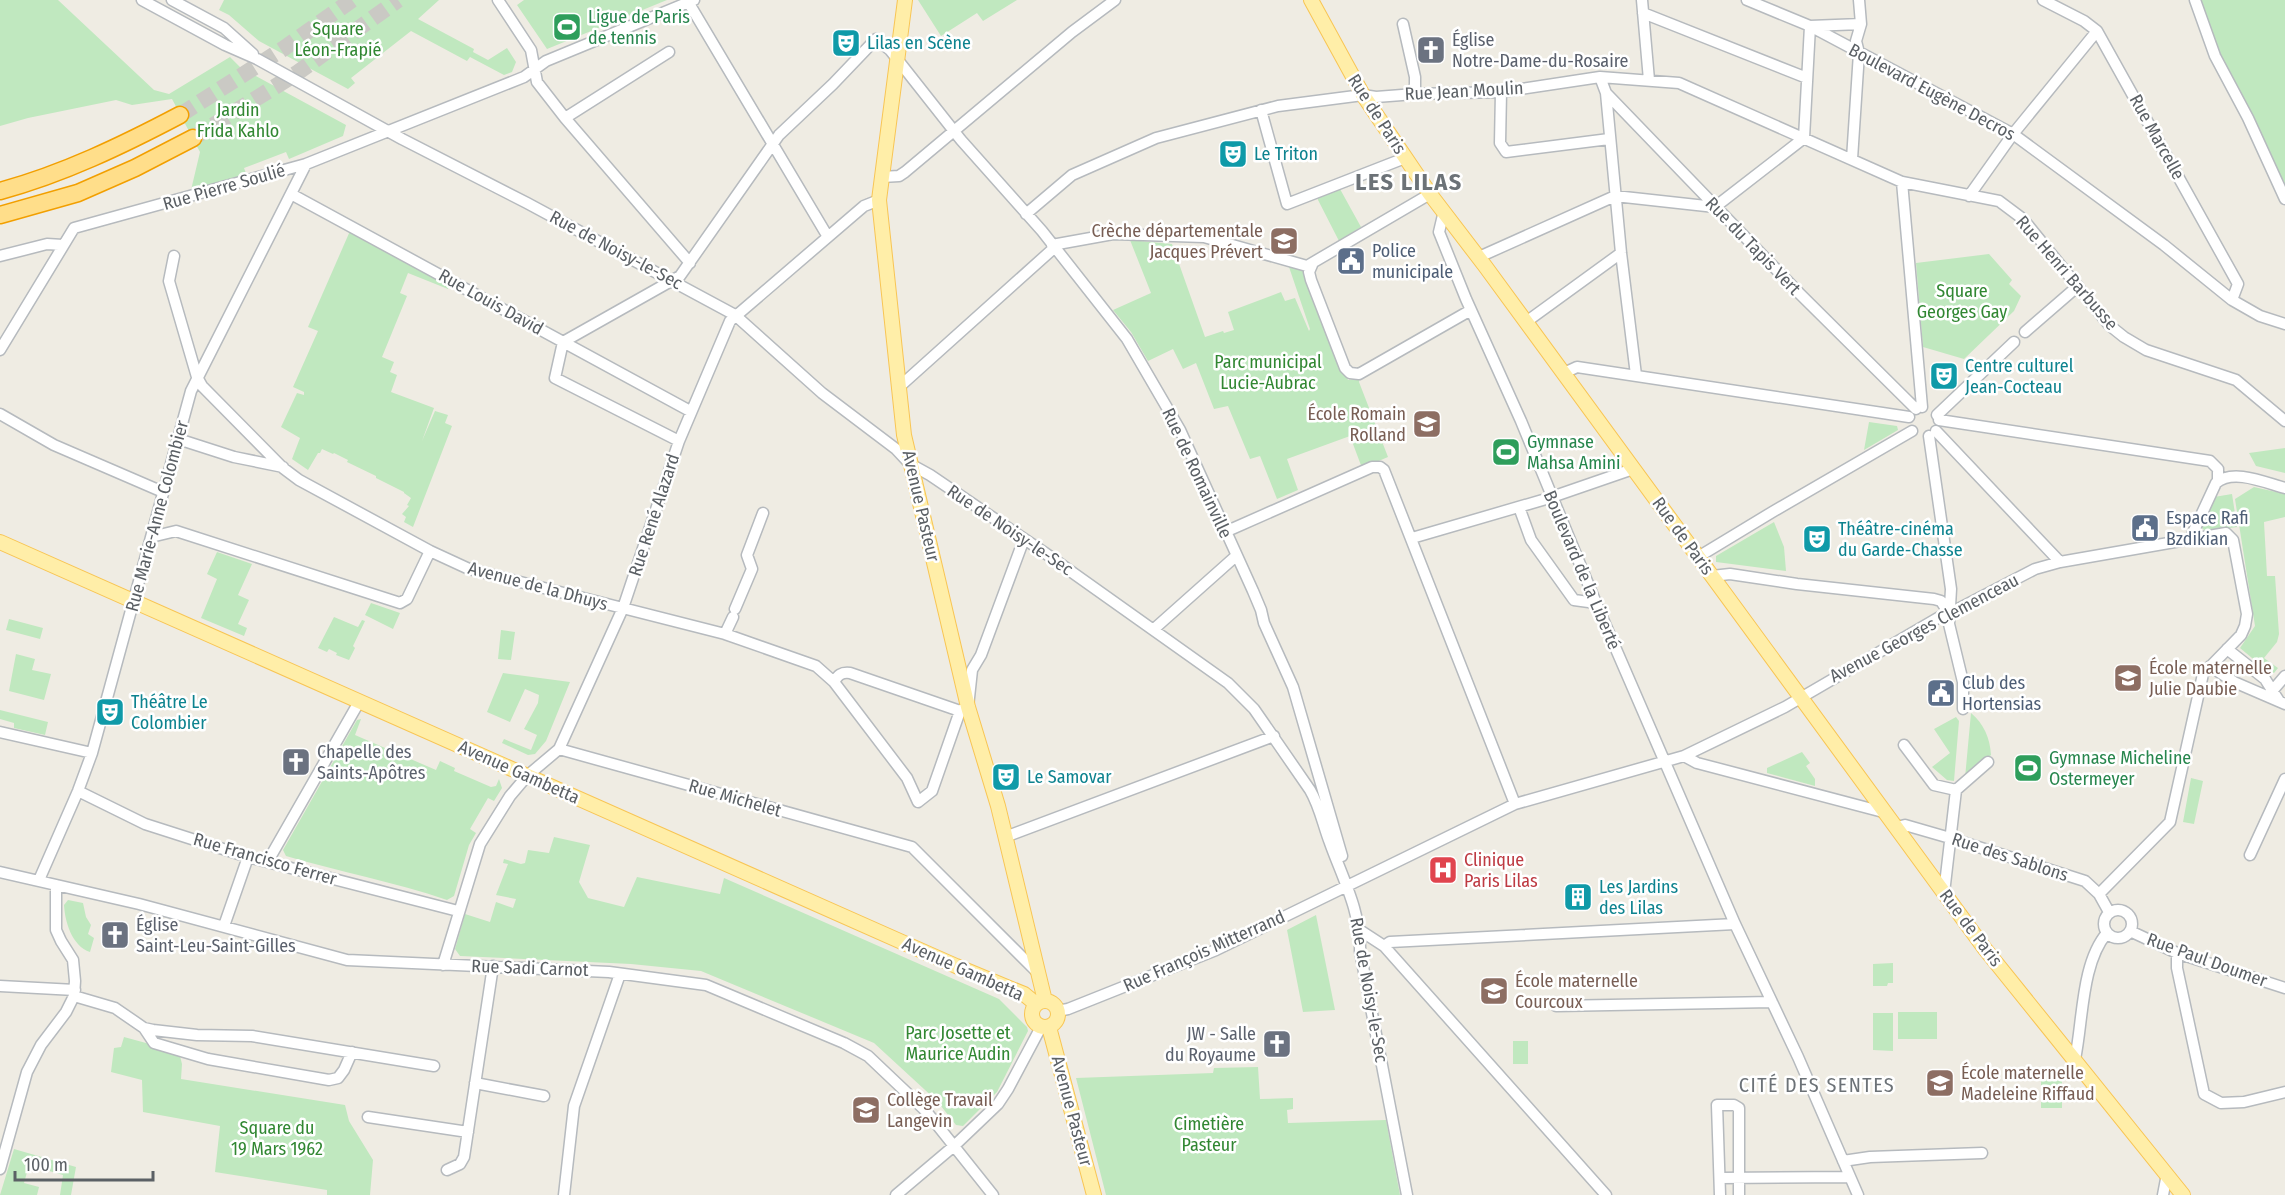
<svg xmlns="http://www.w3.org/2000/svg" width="2285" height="1195" font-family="'Fira Sans Condensed',sans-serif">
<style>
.green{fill:#c0e8bf}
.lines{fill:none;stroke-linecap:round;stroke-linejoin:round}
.highway-tunnel{stroke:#cac9c4;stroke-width:16;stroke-dasharray:16 8;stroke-linecap:butt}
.minor-casing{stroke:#b6babe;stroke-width:13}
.major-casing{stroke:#f8c554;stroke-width:16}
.highway-casing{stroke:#f29f00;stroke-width:19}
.minor{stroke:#fff;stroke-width:10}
.major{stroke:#ffeea8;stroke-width:14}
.highway{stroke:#ffde8a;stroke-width:16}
.labels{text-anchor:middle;stroke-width:5;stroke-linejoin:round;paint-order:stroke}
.leisure-label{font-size:18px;fill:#27864d;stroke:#fff;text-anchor:start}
.park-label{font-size:18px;fill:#318732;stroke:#fff}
.worship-label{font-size:18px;fill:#5b616d;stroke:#fff;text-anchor:start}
.culture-label{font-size:18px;fill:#0d838f;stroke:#fff;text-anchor:start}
.street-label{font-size:18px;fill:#5b6065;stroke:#fff}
.education-label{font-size:18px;fill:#785e54;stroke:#fff;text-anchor:start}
.service-label{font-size:18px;fill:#4e5e75;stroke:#fff;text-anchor:start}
.health-label{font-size:18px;fill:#be3a42;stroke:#fff;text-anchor:start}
.neighbourhood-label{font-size:20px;letter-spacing:1.5px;fill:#6c7277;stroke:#fff}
.district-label{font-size:24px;font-weight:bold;letter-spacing:1.5px;fill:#6c7277;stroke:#fff}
</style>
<rect width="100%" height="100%" fill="#efece3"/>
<path class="green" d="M0 0H58L154 90 169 94 230 57 241 68 346 125 343 136 289 159 286 152 244 168 247 176 191 190 200 152 172 99 132 105 116 100 28 118 0 126Z
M224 0H439L418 19 474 49 473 52 488 60 507 48 516 62 512 72 504 75 470 57 467 61 411 31 351 78 355 83 348 89 259 41 229 15 219 10Z
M524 0H667L547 49 517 5Z
M918 0H1017L983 21 977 13 941 36Z
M2199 0H2285V191L2228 78Z
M1340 189 1361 227 1339 241 1317 198Z
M350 231 449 286 448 289 408 273 400 293 407 296 382 357 394 362 390 372 397 375 391 392 434 408 422 441 435 411 448 415 445 423 452 426 413 527 404 522 406 517 402 514 409 506 407 505 411 498 404 493V492L376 478V476L347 462 348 460 334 453 333 454 322 449 320 453H318L308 470 292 459 300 438 281 427 297 393 304 395V392L293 387 318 331 308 327Z
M1130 240 1172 244 1205 337 1223 331 1224 333 1234 330 1228 312 1281 292 1285 301 1295 298 1309 331 1310 329 1288 264 1305 269 1348 380 1360 378 1359 382 1388 457 1362 468 1350 436 1287 459 1298 490 1277 499 1260 456 1250 459 1228 406 1214 409 1196 363 1183 369 1173 349 1148 361 1131 332 1113 310 1151 293Z
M1989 254 2012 280 2009 284 2021 296 2014 311 1964 359 1923 347 1916 263Z
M1869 422 1897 426 1898 430 1864 450Z
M2285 448V473L2256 466 2249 453Z
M2254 487 2285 494V517L2264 522 2267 576H2275L2279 634 2277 642 2264 658 2278 668 2274 673H2270L2240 648 2255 626 2235 499Z
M2232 494 2237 527 2205 531 2201 527 2214 497Z
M1774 522 1784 547 1786 571 1716 562V556Z
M217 552 252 564 238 595 249 600 238 624 247 628 244 636 201 618 217 579 207 574Z
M371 603 400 613 393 629 365 615Z
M334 617 358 627 362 620 365 621 353 646 355 648 349 660 336 655 337 653 329 649 327 652 318 648Z
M9 619 43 628 40 639 6 630Z
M501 630 515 632 511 660 498 659Z
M16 654 35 659 32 670 51 674 44 700 9 691Z
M503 673 570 682 546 741 535 754 528 755 502 743 504 739 531 750 537 735 524 729 538 703 539 695 525 689 510 722 487 712Z
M0 710 48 722 45 735 14 728V723L0 719Z
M1971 713C1984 724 1990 738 1991 755L1965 778Z
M1956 717 1959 721 1954 781 1947 780 1932 767 1950 753 1934 729Z
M361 719 355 735 436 770 440 761 455 768 454 771 491 787 496 786 499 779 502 788 494 801 488 798 470 829 476 833 469 845 454 896 447 900C395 882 340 872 286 856L283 850 357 720Z
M1802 752 1810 763 1806 766 1815 779V786L1767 773V768Z
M2191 778 2203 781 2194 824 2183 822Z
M554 837 590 845 579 882 588 898 624 907 637 877 720 894 724 878 999 999 1027 1027 1028 1031 997 1092 963 1126 956 1125 937 1101 874 1043 701 971 631 964 460 956 455 949 465 914 490 922 496 902 513 908 516 899 496 895 508 864 503 863 504 859 521 864 525 863 528 850 549 853Z
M68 900 83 903 86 917 91 925 88 934 94 938 90 952C72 946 65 922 64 905Z
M1316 915 1335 1010 1303 1012 1287 930Z
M1893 963V983H1888L1887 986H1873V964Z
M1898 1012H1937V1039H1898Z
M1873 1013H1893V1051L1873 1050Z
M124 1037 179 1052 182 1064 181 1079 345 1105 349 1121 373 1160 370 1195H327V1190L215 1172 220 1126 143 1112 142 1080 111 1072 114 1048 121 1047Z
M1513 1041H1528V1064H1513Z
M1258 1067 1260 1099 1293 1098V1109L1287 1110 1288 1123 1386 1120 1400 1195H1106L1076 1078 1213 1073 1214 1068Z
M2041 1068H2062V1108H2041Z
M14 1149 76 1167 71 1195H60L63 1175 29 1165 24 1183 39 1187 37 1195H0Z"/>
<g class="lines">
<path class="highway-tunnel" d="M180 115 283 49 352 0
M193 138 297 73 398 0"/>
<g class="minor-casing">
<path id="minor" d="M142 0 225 45 257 59 402 139 527 203 735 315 822 393 896 449 910 464 930 475 1045 553 1228 683 1254 709 1310 790C1320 807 1323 825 1330 843 1343 879 1361 912 1360 951L1407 1195
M172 0 224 28 253 54
M498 0 531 50 537 82 565 118 690 263
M687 0 828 237
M1642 0 1649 80
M1747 0 1810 26 2013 134 2164 245 2232 300 2260 316 2285 324
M2043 0 2084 21 2097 31 2238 284 2232 300
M2195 0 2215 56 2248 118 2285 199
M1643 13 1807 78
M1403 24 1415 77V94
M1600 77 1606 93 1800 294 1916 409
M1501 92 1500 143 1506 152 1609 139
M1606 93 1621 253 1636 375
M1261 110 1287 204 1405 158
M565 118 669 52
M1804 138 1810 26 1861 24
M1852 159 1859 53 1856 41 1861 24 1859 0
M882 177 899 176 905 172 1072 32 1115 0
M1902 182 1922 407
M291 194 690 411
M1969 196 2013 134 2097 31
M1444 211 1439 232 1466 299 1521 421 1596 603 1735 924 1798 1057 1858 1195
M1026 214 1072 175 1156 138 1278 106 1363 95 1376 97 1415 94 1501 92 1600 77 1679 83 1902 182 1999 201 2023 219 2109 325 2124 337 2146 350 2236 380 2285 421
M1052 245 1113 234 1204 237 1307 266 1430 194
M0 256 47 244 63 245
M174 256 169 281 197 377 202 386 283 468 299 480 430 551 469 569 725 634 816 666 834 682 907 778 918 802 932 791 960 711 968 707 972 670 981 655 1024 539
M1479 257 1615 196 1715 207 1804 138
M1312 265 1309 272 1311 280 1345 368 1350 373 1359 374 1471 310
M1526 322 1621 253
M2025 332 2078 286
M0 350 74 228 306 164 524 77 546 61 694 0
M1564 373 1577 367 1909 417
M898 388 1054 248
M0 414 54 445 163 492
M1937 415 2014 342
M1939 420 2210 461 2218 469V481
M1936 431 2060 562
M1929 436 1951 589 1949 624 1963 682V709
M178 439 234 457 283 467
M679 441 555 378 563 342 680 276 779 135 833 84 876 39 890 50 961 140 1042 231 1127 339 1180 430 1253 591 1261 610 1264 623 1293 687 1342 856
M1519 507 1531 540 1574 600 1596 603
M1225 532 1372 467H1380L1384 470 1515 804
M151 537 176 531 400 603 407 599 430 551
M2191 537 2216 483C2233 468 2266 483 2285 488
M1412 538 1546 499 1633 469
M1698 557 1774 511 1912 431
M1712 576 1730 574 1797 584 1934 599 1941 601 1948 612
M735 609 752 569 747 555 763 513
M1154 629 1236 556
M725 634 733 617
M2227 649 2265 679 2279 701
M2210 666 2234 682 2285 704
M834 682C838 675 841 672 850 673L960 711
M2273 690 2285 676
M0 732 92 753
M1904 745 1934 785 1956 790
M559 749 912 847 1037 972
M1684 756 1697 763 1887 813
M78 791 145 824 248 857 458 911
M1897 827 1905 825 1950 838 2085 881 2099 894 2109 912
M1005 837 1274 736
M2250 855 2285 779
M268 861 359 702
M0 872 139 904 347 960 609 972 706 985 844 1043 868 1056 926 1111 993 1195
M39 880 78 791 92 753 191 391 306 164
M1944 893 1956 790 1988 762
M2104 924a14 14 0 1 1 28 0a14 14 0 1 1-28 0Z
M225 923 248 857
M1361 931 1384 946 1606 1195
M2130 931 2177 953 2285 988
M1384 946 1390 942 1735 924
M2177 953V968L2204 1094 2221 1103 2244 1102 2285 1092
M443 965 480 844 510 796 527 776 559 749 623 608 679 441 730 321 864 206 879 200
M0 986 75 990
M74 996 115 1008 144 1028 153 1030 197 1035 252 1036 434 1066
M1556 1006 1772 1002
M1057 1011 1068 1009 1216 950 1515 804 1684 756 1785 707 1948 612 1956 610 2035 569 2060 562 2226 533 2233 540 2247 614 2245 626 2241 635 2203 674 2170 822 2099 894
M144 1028 154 1043 208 1059 329 1080 338 1078 344 1070 352 1052
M2075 1059C2083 1022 2081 963 2107 933
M475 1083 544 1096
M368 1117 468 1132
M1843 1161 1870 1157 1982 1153
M0 1169 27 1072 41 1045 66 1012 74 996 75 981 73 960 61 941 56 930V885
M447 1170 460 1164 464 1157 493 966
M1720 1178 1850 1177
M564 1195 574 1106 620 974
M896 1195 954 1146 998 1104 1008 1089 1041 1027
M1720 1195 1717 1105H1734L1739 1108V1195
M2163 1195 2167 1174"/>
</g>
<g class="major-casing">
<path id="major" d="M905 0 879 200 904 435 968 707 998 806 1045 1001
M1311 0 1363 95 1430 194 1485 266 1985 949 2183 1195
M0 542 956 966 1024 994 1036 1004
M1032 1014a13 13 0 1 1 26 0a13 13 0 1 1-26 0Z
M1049 1027 1094 1195"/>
</g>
<g class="highway-casing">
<path id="highway" d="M0 191C63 174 123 145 180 115
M0 215 78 193 135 168 193 138"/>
</g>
<use href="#minor" class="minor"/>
<use href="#major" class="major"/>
<use href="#highway" class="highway"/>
</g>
<defs>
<g id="stadium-square" transform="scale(1.5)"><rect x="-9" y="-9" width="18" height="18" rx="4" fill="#2e9e5b" stroke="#fff"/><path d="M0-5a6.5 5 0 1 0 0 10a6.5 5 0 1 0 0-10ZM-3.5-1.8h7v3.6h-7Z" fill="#fff"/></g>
<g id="theatre-square" transform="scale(1.5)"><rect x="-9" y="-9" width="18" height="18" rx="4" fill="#0f9aa8" stroke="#fff"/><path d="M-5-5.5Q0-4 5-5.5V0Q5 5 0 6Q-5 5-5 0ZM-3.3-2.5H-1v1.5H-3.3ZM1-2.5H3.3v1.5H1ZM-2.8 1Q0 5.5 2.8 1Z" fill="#fff"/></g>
<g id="church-square" transform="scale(1.5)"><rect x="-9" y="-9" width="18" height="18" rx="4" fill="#6b7280" stroke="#fff"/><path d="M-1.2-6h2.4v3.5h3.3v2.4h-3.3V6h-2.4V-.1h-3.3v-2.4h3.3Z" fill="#fff"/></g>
<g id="school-square" transform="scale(1.5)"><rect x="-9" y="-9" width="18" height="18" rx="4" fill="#8d6e63" stroke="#fff"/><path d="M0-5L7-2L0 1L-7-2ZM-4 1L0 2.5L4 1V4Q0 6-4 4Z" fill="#fff"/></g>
<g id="civic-square" transform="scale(1.5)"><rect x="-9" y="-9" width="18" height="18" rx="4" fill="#5c6f8a" stroke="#fff"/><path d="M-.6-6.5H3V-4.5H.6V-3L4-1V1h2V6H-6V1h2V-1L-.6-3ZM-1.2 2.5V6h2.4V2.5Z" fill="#fff"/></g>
<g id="hospital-square" transform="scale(1.5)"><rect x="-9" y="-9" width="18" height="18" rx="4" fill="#e0444e" stroke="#fff"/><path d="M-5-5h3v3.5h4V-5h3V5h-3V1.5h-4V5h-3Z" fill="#fff"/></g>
<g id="building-square" transform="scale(1.5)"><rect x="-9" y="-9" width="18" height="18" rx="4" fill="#0f9aa8" stroke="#fff"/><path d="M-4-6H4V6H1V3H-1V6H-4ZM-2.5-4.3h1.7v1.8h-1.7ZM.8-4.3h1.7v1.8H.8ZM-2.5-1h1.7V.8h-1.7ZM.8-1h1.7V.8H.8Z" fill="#fff"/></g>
</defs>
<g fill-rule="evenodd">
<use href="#stadium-square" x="567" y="27"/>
<use href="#theatre-square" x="846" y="43"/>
<use href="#church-square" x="1431" y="50"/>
<use href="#theatre-square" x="1233" y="154"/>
<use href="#school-square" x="1284" y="241"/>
<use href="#civic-square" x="1351" y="261"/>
<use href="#theatre-square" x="1944" y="376"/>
<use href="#school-square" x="1427" y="424"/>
<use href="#stadium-square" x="1506" y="452"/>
<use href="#civic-square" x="2145" y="528"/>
<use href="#theatre-square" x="1817" y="539"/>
<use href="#school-square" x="2128" y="678"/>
<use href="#civic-square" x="1941" y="693"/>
<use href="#theatre-square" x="110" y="712"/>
<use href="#church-square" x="296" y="762"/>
<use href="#stadium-square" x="2028" y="768"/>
<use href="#theatre-square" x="1006" y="777"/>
<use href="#hospital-square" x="1443" y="870"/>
<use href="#building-square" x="1578" y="897"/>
<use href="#church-square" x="115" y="935"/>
<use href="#school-square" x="1494" y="991"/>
<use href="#church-square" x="1277" y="1044"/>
<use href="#school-square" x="1940" y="1083"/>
<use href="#school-square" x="866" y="1110"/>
</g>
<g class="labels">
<g class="leisure-label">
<text x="588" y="23">Ligue de Paris<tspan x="588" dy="21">de tennis</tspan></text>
<text x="1527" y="448">Gymnase<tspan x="1527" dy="21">Mahsa Amini</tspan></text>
<text x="2049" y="764">Gymnase Micheline<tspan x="2049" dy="21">Ostermeyer</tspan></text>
</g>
<g class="park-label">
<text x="338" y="35">Square<tspan x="338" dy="21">Léon-Frapié</tspan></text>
<text x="238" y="116">Jardin<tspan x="238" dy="21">Frida Kahlo</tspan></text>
<text x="1962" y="297">Square<tspan x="1962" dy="21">Georges Gay</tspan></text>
<text x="1268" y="368">Parc municipal<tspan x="1268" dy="21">Lucie-Aubrac</tspan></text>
<text x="958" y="1039">Parc Josette et<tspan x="958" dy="21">Maurice Audin</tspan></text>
<text x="1209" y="1130">Cimetière<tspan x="1209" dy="21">Pasteur</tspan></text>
<text x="277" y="1134">Square du<tspan x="277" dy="21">19 Mars 1962</tspan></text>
</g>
<g class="worship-label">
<text x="1452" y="46">Église<tspan x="1452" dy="21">Notre-Dame-du-Rosaire</tspan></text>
<text x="317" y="758">Chapelle des<tspan x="317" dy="21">Saints-Apôtres</tspan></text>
<text x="136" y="931">Église<tspan x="136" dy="21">Saint-Leu-Saint-Gilles</tspan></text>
<text x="1256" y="1040" text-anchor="end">JW - Salle<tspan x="1256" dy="21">du Royaume</tspan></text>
</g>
<g class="culture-label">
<text x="867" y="49">Lilas en Scène</text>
<text x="1254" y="160">Le Triton</text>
<text x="1965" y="372">Centre culturel<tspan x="1965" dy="21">Jean-Cocteau</tspan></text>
<text x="1838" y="535">Théâtre-cinéma<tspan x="1838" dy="21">du Garde-Chasse</tspan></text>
<text x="131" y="708">Théâtre Le<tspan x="131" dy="21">Colombier</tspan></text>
<text x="1027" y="783">Le Samovar</text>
<text x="1599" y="893">Les Jardins<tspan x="1599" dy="21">des Lilas</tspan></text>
</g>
<g class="street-label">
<text transform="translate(1464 91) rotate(-3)" y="6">Rue Jean Moulin</text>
<text transform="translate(1932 92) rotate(28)" y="6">Boulevard Eugène Decros</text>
<text transform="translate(1377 114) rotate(57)" y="6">Rue de Paris</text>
<text transform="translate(2157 137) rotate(61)" y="6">Rue Marcelle</text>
<text transform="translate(224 187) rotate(-16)" y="6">Rue Pierre Soulié</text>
<text transform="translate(1753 246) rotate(46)" y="6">Rue du Tapis Vert</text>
<text transform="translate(616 250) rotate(28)" y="6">Rue de Noisy-le-Sec</text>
<text transform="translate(2067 273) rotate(49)" y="6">Rue Henri Barbusse</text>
<text transform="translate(491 302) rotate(29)" y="6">Rue Louis David</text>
<text transform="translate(1197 473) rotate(65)" y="6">Rue de Romainville</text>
<text transform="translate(921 506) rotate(77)" y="6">Avenue Pasteur</text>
<text transform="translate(654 515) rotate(-72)" y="6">Rue René Alazard</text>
<text transform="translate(157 516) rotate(-75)" y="6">Rue Marie-Anne Colombier</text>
<text transform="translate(1010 530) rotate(34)" y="6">Rue de Noisy-le-Sec</text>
<text transform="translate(1683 536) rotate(54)" y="6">Rue de Paris</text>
<text transform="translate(1582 570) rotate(67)" y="6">Boulevard de la Liberté</text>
<text transform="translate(538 586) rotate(15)" y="6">Avenue de la Dhuys</text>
<text transform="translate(1924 628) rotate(-28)" y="6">Avenue Georges Clemenceau</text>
<text transform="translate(519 772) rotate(24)" y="6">Avenue Gambetta</text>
<text transform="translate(735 798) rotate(16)" y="6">Rue Michelet</text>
<text transform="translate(2010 857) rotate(18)" y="6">Rue des Sablons</text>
<text transform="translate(265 859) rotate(16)" y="6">Rue Francisco Ferrer</text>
<text transform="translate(1971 928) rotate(53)" y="6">Rue de Paris</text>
<text transform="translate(1204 951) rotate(-24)" y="6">Rue François Mitterrand</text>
<text transform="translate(2207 960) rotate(20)" y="6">Rue Paul Doumer</text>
<text transform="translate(530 968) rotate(2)" y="6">Rue Sadi Carnot</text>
<text transform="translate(963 969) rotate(24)" y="6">Avenue Gambetta</text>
<text transform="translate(1369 990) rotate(80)" y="6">Rue de Noisy-le-Sec</text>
<text transform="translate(1072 1111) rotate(75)" y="6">Avenue Pasteur</text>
</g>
<g class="education-label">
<text x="1263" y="237" text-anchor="end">Crèche départementale<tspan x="1263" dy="21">Jacques Prévert</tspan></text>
<text x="1406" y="420" text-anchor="end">École Romain<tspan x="1406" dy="21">Rolland</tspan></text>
<text x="2149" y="674">École maternelle<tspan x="2149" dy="21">Julie Daubie</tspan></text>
<text x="1515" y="987">École maternelle<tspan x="1515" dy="21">Courcoux</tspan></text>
<text x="1961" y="1079">École maternelle<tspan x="1961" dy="21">Madeleine Riffaud</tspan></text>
<text x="887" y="1106">Collège Travail<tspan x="887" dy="21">Langevin</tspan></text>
</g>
<g class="service-label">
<text x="1372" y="257">Police<tspan x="1372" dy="21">municipale</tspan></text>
<text x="2166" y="524">Espace Rafi<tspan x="2166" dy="21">Bzdikian</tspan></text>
<text x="1962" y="689">Club des<tspan x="1962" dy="21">Hortensias</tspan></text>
</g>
<g class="health-label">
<text x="1464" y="866">Clinique<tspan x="1464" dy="21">Paris Lilas</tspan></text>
</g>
<g class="neighbourhood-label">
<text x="1817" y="1092">CITÉ DES SENTES</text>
</g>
<g class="district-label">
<text x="1409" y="190">LES LILAS</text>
</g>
</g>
<path d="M15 1171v9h138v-9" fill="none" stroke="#5b6065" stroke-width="3"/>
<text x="24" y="1171" font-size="18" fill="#5b6065" stroke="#ffffff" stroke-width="4.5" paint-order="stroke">100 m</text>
</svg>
